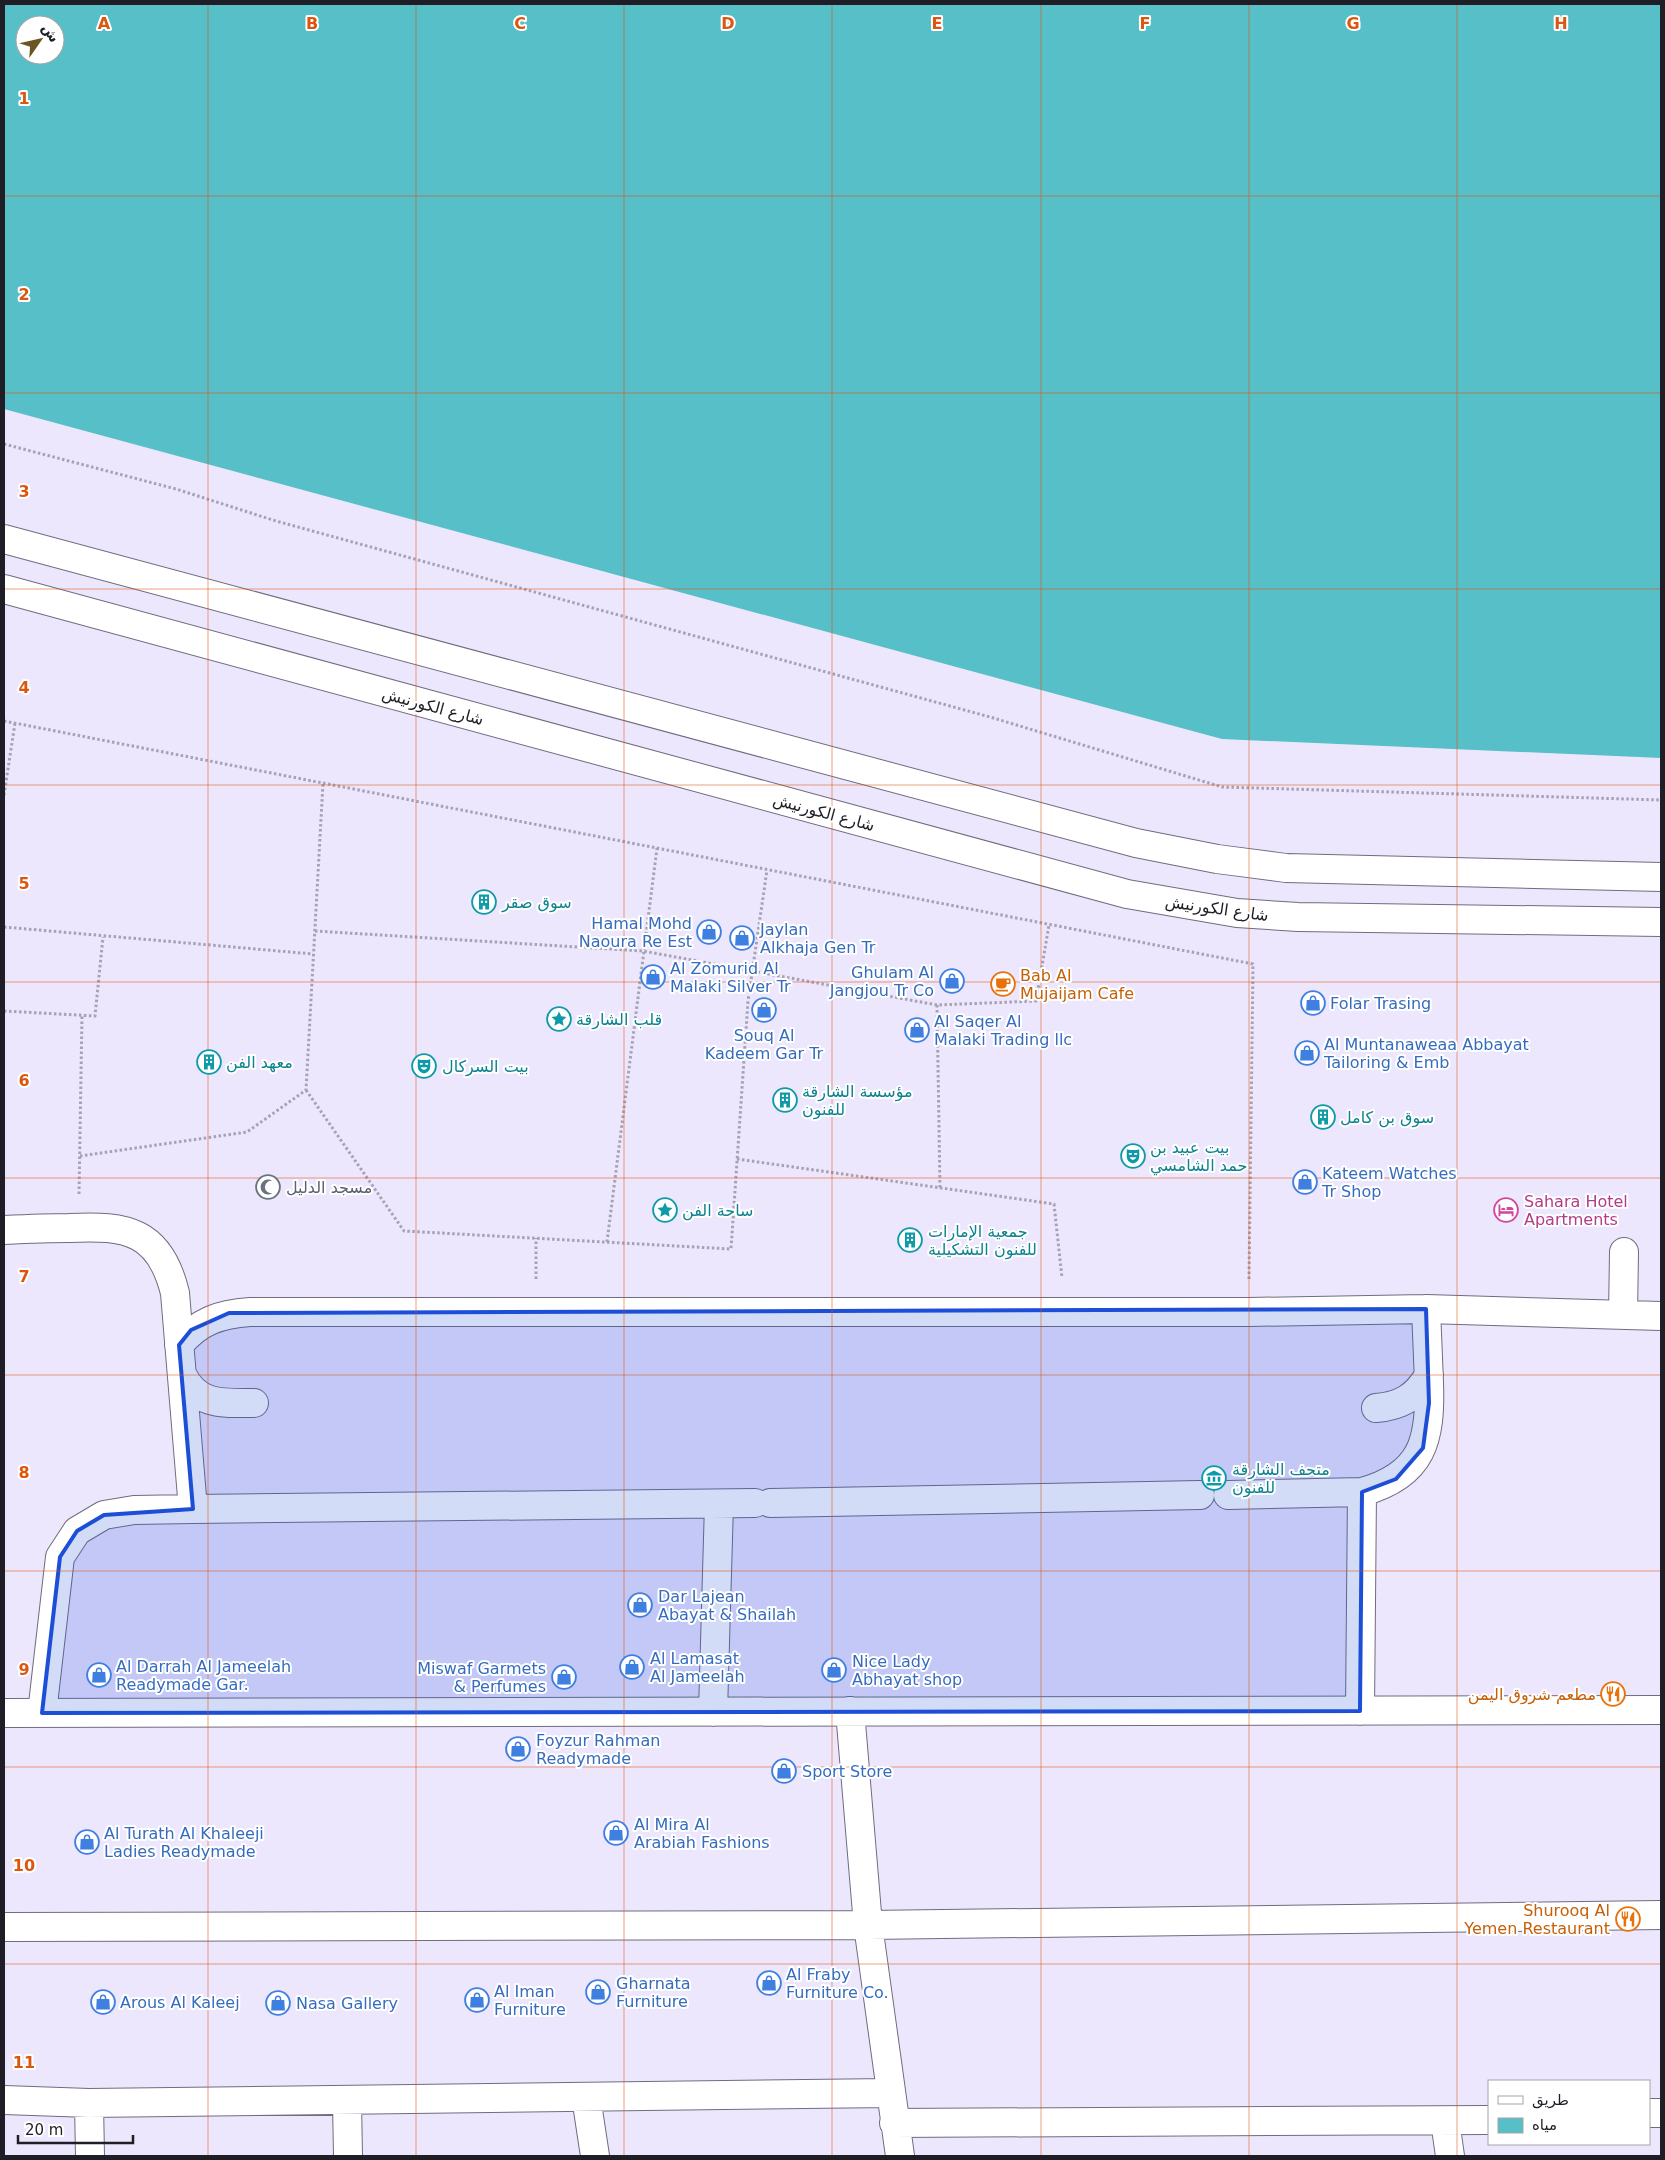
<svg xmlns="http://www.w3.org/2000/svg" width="1665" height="2160" font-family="'DejaVu Sans',Cairo,sans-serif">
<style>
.water{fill:#57bfc7;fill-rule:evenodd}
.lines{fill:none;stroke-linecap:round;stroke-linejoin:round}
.minor-casing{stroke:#716b7f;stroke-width:30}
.major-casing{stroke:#716b7f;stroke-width:30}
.path{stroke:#a6a1b3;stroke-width:3;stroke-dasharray:2.5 2.5;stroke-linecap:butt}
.minor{stroke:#fff;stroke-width:28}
.major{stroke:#fff;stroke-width:28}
.marked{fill:#1d4ed8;fill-opacity:0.2;stroke:#1d4ed8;stroke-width:4;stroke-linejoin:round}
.grid{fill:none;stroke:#de560d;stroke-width:1;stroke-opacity:0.55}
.labels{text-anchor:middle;stroke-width:4;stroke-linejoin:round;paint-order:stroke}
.street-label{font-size:16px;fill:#1f1d25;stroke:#fff}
.culture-label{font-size:16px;fill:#0d838f;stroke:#fff;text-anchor:start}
.shop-label{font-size:16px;fill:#366cbe;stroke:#fff;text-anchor:start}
.food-label{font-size:16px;fill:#c56008;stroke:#fff;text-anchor:end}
.worship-label{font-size:16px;fill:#5b616d;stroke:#fff;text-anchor:start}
.hotel-label{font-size:16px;fill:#b23c85;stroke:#fff;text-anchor:start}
.grid-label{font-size:16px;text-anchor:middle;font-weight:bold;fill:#de560d;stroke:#fff;stroke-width:4;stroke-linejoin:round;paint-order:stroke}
</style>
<rect width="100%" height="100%" fill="#ede7fe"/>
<path class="water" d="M4 4H1661V758L1222 739 4 409ZM25 25H55V55H25Z"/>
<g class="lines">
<g class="minor-casing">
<path id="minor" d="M4 1230C25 1229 47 1228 69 1228 127 1225 160 1231 175 1293L193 1509
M1623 1315 1624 1252
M179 1345C199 1321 220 1314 250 1312H1249L1426 1309 1661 1316
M182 1374C197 1406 223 1403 254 1403
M1376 1408C1401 1406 1416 1397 1429 1375
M1228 1495 1362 1492C1423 1475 1431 1440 1429 1382 1428 1358 1427 1333 1426 1309
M770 1503 1200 1495
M850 1711 868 1925 900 2156
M1360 1711 1362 1492
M713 1712 719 1504
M4 1713 1661 1710
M42 1713 60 1557 77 1531 104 1515 134 1510 193 1509 755 1503
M4 1927 868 1925 1661 1915
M586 2097 595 2156
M4 2100 89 2103 890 2093
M347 2101 348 2156
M89 2103 90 2156
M1649 2113H1661
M1445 2121 1450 2156
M894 2123 1489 2120"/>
</g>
<g class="major-casing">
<path id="major" d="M4 539 1136 843 1217 859 1286 868 1661 877
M4 589 1127 894 1237 913 1298 917 1661 922"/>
</g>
<path class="path" d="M4 444 176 489 276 521 990 717 1222 787 1661 800
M4 721 1253 964 1249 1279
M4 795 15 723
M4 927 313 954
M315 931 643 951 937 1005 1036 1001 1049 925
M937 1005 940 1188
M4 1011 95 1016 103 937
M306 1090 404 1231 731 1249 748 1001 767 870
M80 1156 247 1132 306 1090 323 783
M737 1159 1054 1204 1062 1278
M79 1194 82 1015
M607 1242 657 848
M536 1279V1238"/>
<use href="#minor" class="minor"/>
<use href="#major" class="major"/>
</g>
<path class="marked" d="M1426 1309 1429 1403 1423 1448 1396 1479 1362 1492 1360 1711 42 1713 60 1557 77 1531 104 1515 193 1509 179 1345 191 1330 229 1313Z"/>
<path class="grid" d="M208 4V2156M416 4V2156M624 4V2156M832 4V2156M1041 4V2156M1249 4V2156M1457 4V2156M4 196H1661M4 393H1661M4 589H1661M4 785H1661M4 982H1661M4 1178H1661M4 1375H1661M4 1571H1661M4 1767H1661M4 1964H1661"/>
<defs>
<g id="building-ring" transform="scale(1.25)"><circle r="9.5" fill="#fff" stroke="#0f9aa8" stroke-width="1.5"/><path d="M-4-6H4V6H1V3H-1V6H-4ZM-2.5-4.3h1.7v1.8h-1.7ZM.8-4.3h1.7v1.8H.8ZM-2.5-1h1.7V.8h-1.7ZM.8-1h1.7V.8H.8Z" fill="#0f9aa8"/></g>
<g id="shop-ring" transform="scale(1.25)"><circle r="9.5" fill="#fff" stroke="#3f7fe0" stroke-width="1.5"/><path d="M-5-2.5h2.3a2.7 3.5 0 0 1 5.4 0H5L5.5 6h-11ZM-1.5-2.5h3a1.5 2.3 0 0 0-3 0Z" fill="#3f7fe0"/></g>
<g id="cafe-ring" transform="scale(1.25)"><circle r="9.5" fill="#fff" stroke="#e8710a" stroke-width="1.5"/><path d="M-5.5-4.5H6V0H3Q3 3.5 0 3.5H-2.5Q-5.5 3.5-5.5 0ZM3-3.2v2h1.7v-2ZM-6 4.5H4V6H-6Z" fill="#e8710a"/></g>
<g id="sight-ring" transform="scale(1.25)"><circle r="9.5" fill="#fff" stroke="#0f9aa8" stroke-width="1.5"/><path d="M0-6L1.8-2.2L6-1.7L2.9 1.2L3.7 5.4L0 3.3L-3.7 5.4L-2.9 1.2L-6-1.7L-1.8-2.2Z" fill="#0f9aa8"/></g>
<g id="theatre-ring" transform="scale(1.25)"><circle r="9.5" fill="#fff" stroke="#0f9aa8" stroke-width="1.5"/><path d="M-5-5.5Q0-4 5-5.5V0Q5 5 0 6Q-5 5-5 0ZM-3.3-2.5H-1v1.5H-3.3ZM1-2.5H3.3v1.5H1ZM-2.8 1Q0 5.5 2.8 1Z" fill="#0f9aa8"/></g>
<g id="mosque-ring" transform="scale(1.25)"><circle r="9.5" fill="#fff" stroke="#6b7280" stroke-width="1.5"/><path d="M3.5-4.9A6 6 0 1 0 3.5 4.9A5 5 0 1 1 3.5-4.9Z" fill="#6b7280"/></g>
<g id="hotel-ring" transform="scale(1.25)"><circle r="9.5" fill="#fff" stroke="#d1479c" stroke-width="1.5"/><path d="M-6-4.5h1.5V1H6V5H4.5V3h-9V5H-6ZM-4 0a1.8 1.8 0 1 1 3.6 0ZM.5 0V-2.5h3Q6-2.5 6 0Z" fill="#d1479c"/></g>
<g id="museum-ring" transform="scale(1.25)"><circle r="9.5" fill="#fff" stroke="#0f9aa8" stroke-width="1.5"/><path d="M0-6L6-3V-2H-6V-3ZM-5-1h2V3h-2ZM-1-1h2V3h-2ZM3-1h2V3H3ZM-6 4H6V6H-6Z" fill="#0f9aa8"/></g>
<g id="restaurant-ring" transform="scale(1.25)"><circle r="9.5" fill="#fff" stroke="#e8710a" stroke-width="1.5"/><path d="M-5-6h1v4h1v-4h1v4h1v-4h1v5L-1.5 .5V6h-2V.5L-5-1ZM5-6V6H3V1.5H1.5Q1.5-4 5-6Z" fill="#e8710a"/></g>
</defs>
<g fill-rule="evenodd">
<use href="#building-ring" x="484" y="902"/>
<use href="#shop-ring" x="709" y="932"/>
<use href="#shop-ring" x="742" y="938"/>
<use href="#shop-ring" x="653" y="977"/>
<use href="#shop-ring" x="952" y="981"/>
<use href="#cafe-ring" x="1003" y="984"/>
<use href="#shop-ring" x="1313" y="1003"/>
<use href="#shop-ring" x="764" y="1010"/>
<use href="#sight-ring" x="559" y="1019"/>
<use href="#shop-ring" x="917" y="1030"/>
<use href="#shop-ring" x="1307" y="1053"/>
<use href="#building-ring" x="209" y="1062"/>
<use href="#theatre-ring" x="424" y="1066"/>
<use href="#building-ring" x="785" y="1100"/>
<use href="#building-ring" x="1323" y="1117"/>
<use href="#theatre-ring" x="1133" y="1156"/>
<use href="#shop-ring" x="1305" y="1182"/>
<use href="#mosque-ring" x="268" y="1187"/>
<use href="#sight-ring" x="665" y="1210"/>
<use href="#hotel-ring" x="1506" y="1210"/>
<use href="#building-ring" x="910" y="1240"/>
<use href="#museum-ring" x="1214" y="1478"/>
<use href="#shop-ring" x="640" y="1605"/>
<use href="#shop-ring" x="632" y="1667"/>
<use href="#shop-ring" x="834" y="1670"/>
<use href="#shop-ring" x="99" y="1675"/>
<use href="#shop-ring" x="564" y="1677"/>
<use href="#restaurant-ring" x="1613" y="1694"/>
<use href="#shop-ring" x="518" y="1749"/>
<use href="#shop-ring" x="784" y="1771"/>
<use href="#shop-ring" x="616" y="1833"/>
<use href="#shop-ring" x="87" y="1842"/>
<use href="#restaurant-ring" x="1628" y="1919"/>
<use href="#shop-ring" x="769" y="1983"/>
<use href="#shop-ring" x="598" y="1992"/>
<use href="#shop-ring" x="477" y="2000"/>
<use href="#shop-ring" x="103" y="2002"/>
<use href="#shop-ring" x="278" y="2003"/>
</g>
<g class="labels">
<g class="street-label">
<text transform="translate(433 706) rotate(15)" y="6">شارع الكورنيش</text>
<text transform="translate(824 812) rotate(15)" y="6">شارع الكورنيش</text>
<text transform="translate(1217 908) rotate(8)" y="6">شارع الكورنيش</text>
</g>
<g class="culture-label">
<text x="502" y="908">سوق صقر</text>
<text x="576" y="1025">قلب الشارقة</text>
<text x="226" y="1068">معهد الفن</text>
<text x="442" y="1072">بيت السركال</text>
<text x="802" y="1097">مؤسسة الشارقة<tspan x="802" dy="18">للفنون</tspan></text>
<text x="1340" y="1123">سوق بن كامل</text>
<text x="1150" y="1153">بيت عبيد بن<tspan x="1150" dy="18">حمد الشامسي</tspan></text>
<text x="682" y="1216">ساحة الفن</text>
<text x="928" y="1237">جمعية الإمارات<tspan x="928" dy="18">للفنون التشكيلية</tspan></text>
<text x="1232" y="1475">متحف الشارقة<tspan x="1232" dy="18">للفنون</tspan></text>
</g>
<g class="shop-label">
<text x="692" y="929" text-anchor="end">Hamal Mohd<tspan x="692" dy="18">Naoura Re Est</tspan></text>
<text x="760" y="935">Jaylan<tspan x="760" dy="18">Alkhaja Gen Tr</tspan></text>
<text x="670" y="974">Al Zomurid Al<tspan x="670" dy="18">Malaki Silver Tr</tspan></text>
<text x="934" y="978" text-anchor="end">Ghulam Al<tspan x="934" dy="18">Jangjou Tr Co</tspan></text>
<text x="1330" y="1009">Folar Trasing</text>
<text x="934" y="1027">Al Saqer Al<tspan x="934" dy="18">Malaki Trading llc</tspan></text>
<text x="764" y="1041" text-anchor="middle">Souq Al<tspan x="764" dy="18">Kadeem Gar Tr</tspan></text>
<text x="1324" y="1050">Al Muntanaweaa Abbayat<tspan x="1324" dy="18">Tailoring &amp; Emb</tspan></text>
<text x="1322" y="1179">Kateem Watches<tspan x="1322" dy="18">Tr Shop</tspan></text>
<text x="658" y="1602">Dar Lajean<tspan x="658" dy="18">Abayat &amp; Shailah</tspan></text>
<text x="650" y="1664">Al Lamasat<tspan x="650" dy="18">Al Jameelah</tspan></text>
<text x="852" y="1667">Nice Lady<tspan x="852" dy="18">Abhayat shop</tspan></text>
<text x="116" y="1672">Al Darrah Al Jameelah<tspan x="116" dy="18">Readymade Gar.</tspan></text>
<text x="546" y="1674" text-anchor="end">Miswaf Garmets<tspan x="546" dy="18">&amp; Perfumes</tspan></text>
<text x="536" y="1746">Foyzur Rahman<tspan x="536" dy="18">Readymade</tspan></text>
<text x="802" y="1777">Sport Store</text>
<text x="634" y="1830">Al Mira Al<tspan x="634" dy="18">Arabiah Fashions</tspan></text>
<text x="104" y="1839">Al Turath Al Khaleeji<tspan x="104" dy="18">Ladies Readymade</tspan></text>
<text x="786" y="1980">Al Fraby<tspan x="786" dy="18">Furniture Co.</tspan></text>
<text x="616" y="1989">Gharnata<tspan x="616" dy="18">Furniture</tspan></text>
<text x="494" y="1997">Al Iman<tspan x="494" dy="18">Furniture</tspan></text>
<text x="120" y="2008">Arous Al Kaleej</text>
<text x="296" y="2009">Nasa Gallery</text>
</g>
<g class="food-label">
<text x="1020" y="981" text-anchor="start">Bab Al<tspan x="1020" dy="18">Mujaijam Cafe</tspan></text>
<text x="1596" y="1700">مطعم شروق اليمن</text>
<text x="1610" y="1916">Shurooq Al<tspan x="1610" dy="18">Yemen Restaurant</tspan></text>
</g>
<g class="worship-label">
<text x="286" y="1193">مسجد الدليل</text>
</g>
<g class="hotel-label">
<text x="1524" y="1207">Sahara Hotel<tspan x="1524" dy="18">Apartments</tspan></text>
</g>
</g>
<g class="grid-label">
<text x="104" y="29">A</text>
<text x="312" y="29">B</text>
<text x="520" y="29">C</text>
<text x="728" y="29">D</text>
<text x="937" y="29">E</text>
<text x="1145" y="29">F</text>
<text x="1353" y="29">G</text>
<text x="1561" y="29">H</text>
<text x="24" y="104">1</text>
<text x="24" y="300">2</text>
<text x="24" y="497">3</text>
<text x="24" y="693">4</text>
<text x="24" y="889">5</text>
<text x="24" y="1086">6</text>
<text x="24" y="1282">7</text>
<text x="24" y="1478">8</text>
<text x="24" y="1675">9</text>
<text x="24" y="1871">10</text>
<text x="24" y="2068">11</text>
</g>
<rect width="1665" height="2160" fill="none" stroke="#1f1d25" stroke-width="10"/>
<rect x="1488" y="2080" width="162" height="65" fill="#ffffff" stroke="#a5a5a8"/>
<rect x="1498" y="2096" width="25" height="8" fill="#ffffff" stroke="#a5a5a8"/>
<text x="1532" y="2105" font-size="15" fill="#1f1d25">طريق</text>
<rect x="1498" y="2118" width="25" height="15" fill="#57bfc7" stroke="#a5a5a8"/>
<text x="1532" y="2130" font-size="15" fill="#1f1d25">مياه</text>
<g transform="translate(40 40) rotate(56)"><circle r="24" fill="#ffffff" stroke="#a5a5a8"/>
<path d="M0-4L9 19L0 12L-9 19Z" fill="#6b5524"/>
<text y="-8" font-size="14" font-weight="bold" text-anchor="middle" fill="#1f1d25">ش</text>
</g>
<path d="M18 2135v8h115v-8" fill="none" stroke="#1f1d25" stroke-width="2.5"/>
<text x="25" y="2135" font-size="15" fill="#1f1d25" stroke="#ffffff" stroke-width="4" paint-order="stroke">20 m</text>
</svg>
